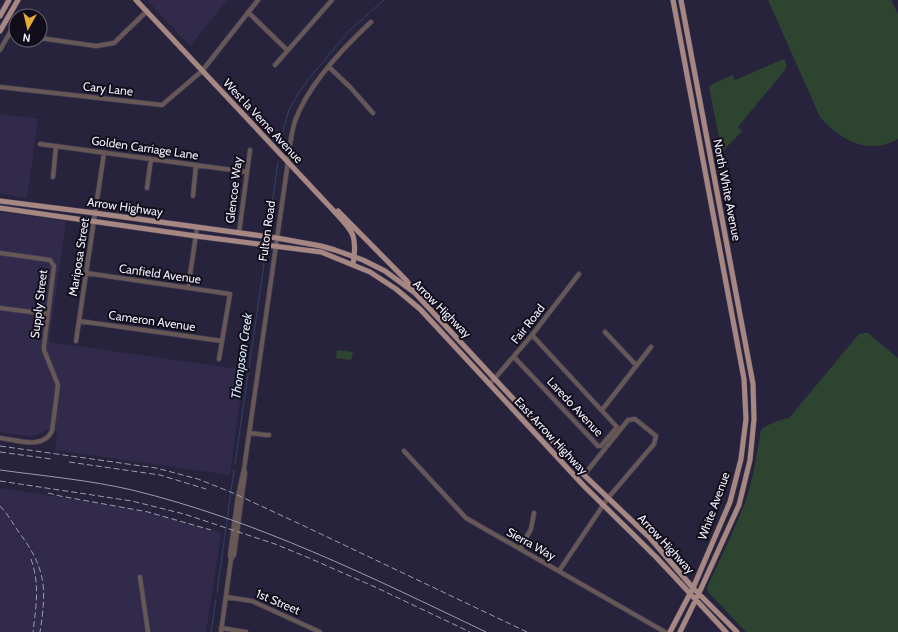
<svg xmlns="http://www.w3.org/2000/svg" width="898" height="632" font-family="Cabin,sans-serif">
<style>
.built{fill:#312a4b}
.green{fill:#2d4430}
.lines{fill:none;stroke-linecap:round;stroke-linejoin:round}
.stream{stroke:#2b4362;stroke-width:1}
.minor-casing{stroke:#443f58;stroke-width:5.5}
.major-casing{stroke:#443f58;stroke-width:6}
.minor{stroke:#685855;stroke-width:4}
.major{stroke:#a78782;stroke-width:5}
.tram{stroke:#9d9aae;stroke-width:1}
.rail{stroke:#9d9aae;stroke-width:1;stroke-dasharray:6 3;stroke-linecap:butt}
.labels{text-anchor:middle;stroke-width:4;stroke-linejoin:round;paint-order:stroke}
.street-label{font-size:12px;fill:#f0eefd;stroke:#110e1a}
.water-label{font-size:13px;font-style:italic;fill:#d4e6fc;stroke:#110e1a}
</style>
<rect width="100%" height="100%" fill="#28233d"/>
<path class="built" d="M147 0H227L190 46Z
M0 114 38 119 27 198 0 194Z
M0 212 66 221 49 342 244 370 230 475 55 450 57 432 47 430 32 437 0 432Z
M0 488 101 504 150 513 221 533 206 632H0Z"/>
<path class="green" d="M768 0H891L898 14V139C867 156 841 140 820 117Z
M784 59 787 66 785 68 786 69 738 127 742 131 722 152 709 87 714 83 733 75 735 80Z
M865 333H868L898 358V632H746L708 592 707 588C720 558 736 528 747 497 754 475 757 452 761 430 765 425 782 419 789 418L859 334Z
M337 350 353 352 351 360 336 358Z"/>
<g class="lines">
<path class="stream" d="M281 142 284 127 289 110 298 94 307 81 350 30 384 0
M268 232 278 162
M235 464 266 250
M217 592 234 470
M211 632 216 599"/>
<g class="minor-casing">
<path id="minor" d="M248 12 287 50
M40 38 96 46 114 43 147 11
M0 50 12 29 16 31
M275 65 332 0
M329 67 350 87 373 113
M0 87 162 105 202 71 258 0
M40 144 247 172
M53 177 56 146
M147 188 151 159
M193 196 196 165
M239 233 250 150
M0 253 50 260 54 266 44 346V350L58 385 52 431C43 450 17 440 0 438
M86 273 230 294 219 359
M188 288 197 228
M0 308 47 314
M79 321 222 341
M605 332 636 365
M76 341 104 153
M514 357 598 446H601L617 427 532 335
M490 384 532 335 579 274
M602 410 651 347
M249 433 266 435H269
M404 451 466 518 665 632
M520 549 531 529 534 513
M231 559 234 555 245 473 244 469
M559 571 608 498 654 444 656 436 635 419 628 420 584 475
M140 577 148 632
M226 597 252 601 320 632
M221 628 246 632
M221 632 231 559 230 555 238 496 244 469 287 169C289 153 290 137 295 121 308 85 343 48 371 22"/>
</g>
<g class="major-casing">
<path id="major" d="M136 0 332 209C352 231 358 233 353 264
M0 16 9 0
M0 31 18 0
M0 201 87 212 277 238 321 246 335 250 363 260 385 271 415 293 584 475 650 538 693 588 737 632
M0 208 196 236 321 252 370 272 396 289 420 309 584 486 656 557 726 632
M338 211 406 280 412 289
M670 632 693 588 730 502 741 459 746 419 744 379 673 0
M680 632 699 593 739 505 750 460 754 419 753 384 681 0"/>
</g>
<use href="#minor" class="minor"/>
<use href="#major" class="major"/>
<path class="tram" d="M0 470C44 476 89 480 132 490 256 520 371 577 486 632"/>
<path class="rail" d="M0 446 156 468 198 479 233 493 302 525 527 632
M0 452 51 459
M69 462 160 475 206 489
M0 481 132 501 184 514 275 544 309 558 375 587 470 632
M48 493 60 496 148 512 211 530
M0 506C7 513 12 522 18 531 46 568 47 587 40 632
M31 559C40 584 36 607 33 632"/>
</g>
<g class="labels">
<g class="street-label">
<text transform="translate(108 89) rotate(6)" y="4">Cary Lane</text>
<text transform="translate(263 121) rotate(47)" y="4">West la Verne Avenue</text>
<text transform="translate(145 148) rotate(8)" y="4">Golden Carriage Lane</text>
<text transform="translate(234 190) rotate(-83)" y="4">Glencoe Way</text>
<text transform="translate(727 190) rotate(79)" y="4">North White Avenue</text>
<text transform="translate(125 207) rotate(8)" y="4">Arrow Highway</text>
<text transform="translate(267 231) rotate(-82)" y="4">Fulton Road</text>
<text transform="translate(79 257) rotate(-81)" y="4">Mariposa Street</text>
<text transform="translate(160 274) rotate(8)" y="4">Canfield Avenue</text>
<text transform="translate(39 304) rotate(-83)" y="4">Supply Street</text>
<text transform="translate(442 309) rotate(45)" y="4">Arrow Highway</text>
<text transform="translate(152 321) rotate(8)" y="4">Cameron Avenue</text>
<text transform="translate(528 324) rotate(-52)" y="4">Fair Road</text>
<text transform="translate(575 407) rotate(47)" y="4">Laredo Avenue</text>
<text transform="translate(551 436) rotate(47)" y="4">East Arrow Highway</text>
<text transform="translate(714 506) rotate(-70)" y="4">White Avenue</text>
<text transform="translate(531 544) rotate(29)" y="4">Sierra Way</text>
<text transform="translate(666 544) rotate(47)" y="4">Arrow Highway</text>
<text transform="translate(278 602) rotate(23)" y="4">1st Street</text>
</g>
<g class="water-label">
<text transform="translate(241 356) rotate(-82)" y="5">Thompson Creek</text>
</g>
</g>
<g transform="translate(28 28) rotate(188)"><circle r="19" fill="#110e1a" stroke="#6a6875"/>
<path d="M0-3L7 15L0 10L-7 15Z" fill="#e7ac36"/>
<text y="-6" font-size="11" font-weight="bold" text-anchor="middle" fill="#f0eefd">N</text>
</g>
</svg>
